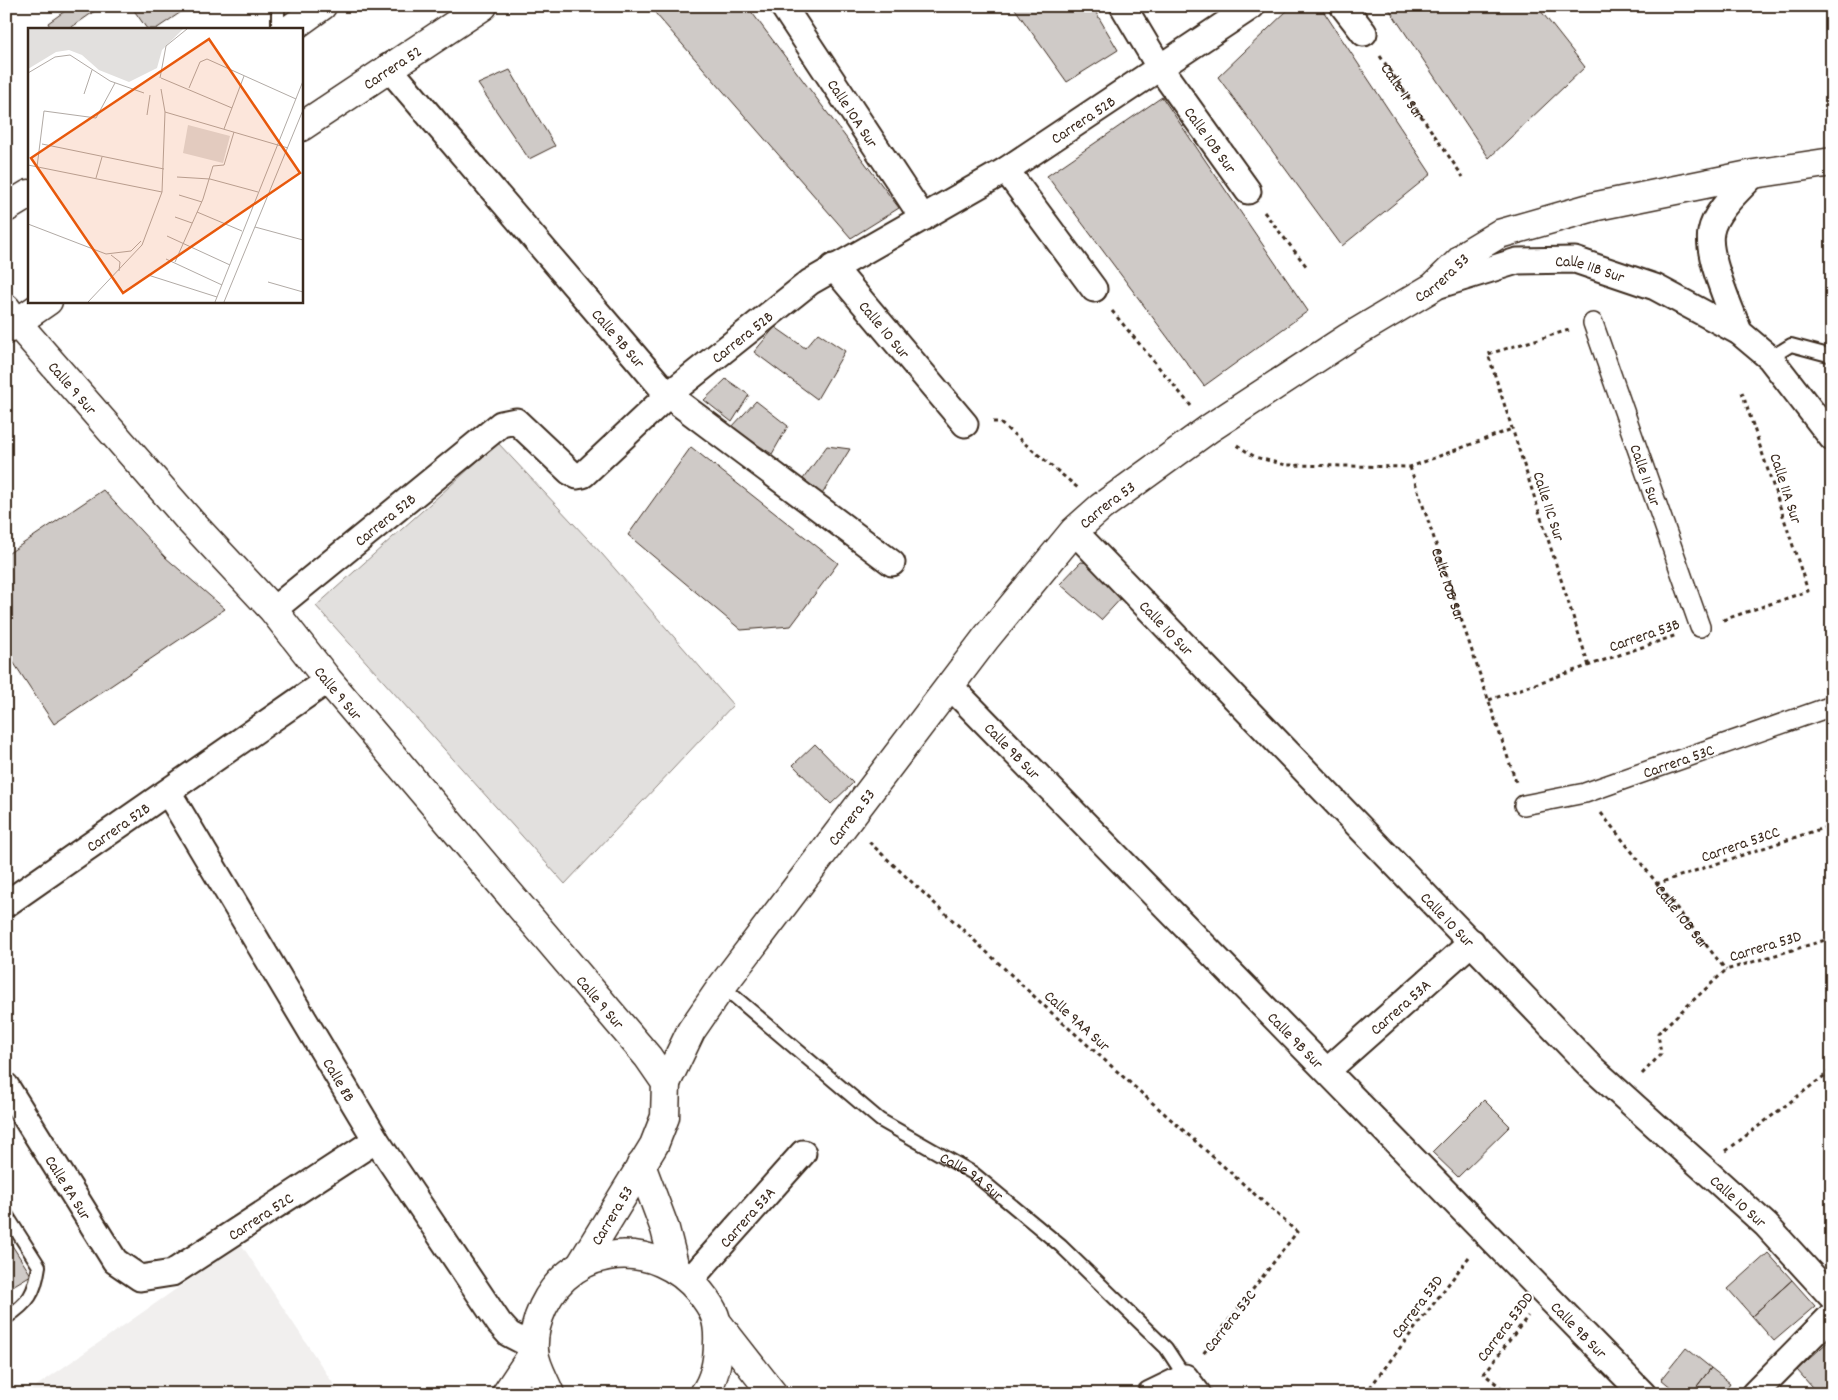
<svg xmlns="http://www.w3.org/2000/svg" width="1838" height="1400" font-family="Dekko,sans-serif">
<style>
.built{fill:#f1efee}
.green{fill:#e2e0de;stroke:#8e857e}
.building{fill:#cfcac7;stroke:#3b2a1e}
.lines{fill:none;stroke-linecap:round;stroke-linejoin:round}
.service-casing{stroke:#3b2a1e;stroke-width:16}
.pedestrian-casing{stroke:#3b2a1e;stroke-width:22}
.minor-casing{stroke:#3b2a1e;stroke-width:29}
.tertiary-casing{stroke:#3b2a1e;stroke-width:31}
.secondary-casing{stroke:#3b2a1e;stroke-width:31}
.primary-casing{stroke:#3b2a1e;stroke-width:31}
.path{stroke:#3b2a1e;stroke-width:3;stroke-dasharray:4 4;stroke-linecap:butt}
.service{stroke:#fff;stroke-width:12}
.pedestrian{stroke:#fff;stroke-width:19}
.minor{stroke:#fff;stroke-width:25}
.tertiary{stroke:#fff;stroke-width:28}
.secondary{stroke:#fff;stroke-width:28}
.primary{stroke:#fff;stroke-width:28}
.labels{text-anchor:middle;stroke-width:4;stroke-linejoin:round;paint-order:stroke}
.street-label{font-size:16px;fill:#3b2a1e;stroke:#fff}
.inset-road{fill:none;stroke:#b1aaa5;stroke-width:1}
.view{fill:#e8590c;fill-opacity:0.15;stroke:#e8590c;stroke-width:2.5}
.inset-edge{fill:none;stroke:#3b2a1e;stroke-width:2.5}
</style>
<rect width="100%" height="100%" fill="#fff"/>
<filter id="ink" filterUnits="userSpaceOnUse"><feTurbulence type="fractalNoise" baseFrequency=".02" numOctaves="2"/><feDisplacementMap in="SourceGraphic" scale="10" xChannelSelector="R" yChannelSelector="G"/><feConvolveMatrix kernelMatrix="1 2 1 2 8 2 1 2 1" color-interpolation-filters="sRGB"/></filter>
<g filter="url(#ink)">
<path class="built" d="M241 1244 340 1394H25Z"/>
<path class="green" d="M498 443 602 554 733 705 565 884 316 606Z"/>
<path class="building" d="M72 6H102L69 29H51L48 23Z
M131 6H190L156 29H147Z
M649 6H747L899 208 851 238Z
M1013 6H1092L1118 50 1067 82Z
M1292 6H1320L1431 174 1342 246 1218 77Z
M1387 6H1537L1585 67 1489 158Z
M510 70 555 146 529 159 478 84Z
M1162 97 1308 311 1204 386 1047 176Z
M775 327 805 348 818 333 845 351 817 399 754 352Z
M726 379 749 395 732 422 704 400Z
M756 401 788 426 772 454 731 428Z
M827 446 850 449 821 496 803 479Z
M691 447 838 563 791 626 741 630 628 535Z
M103 490 165 557 225 609 54 724 6 651V555Z
M1081 562 1091 563 1125 594 1101 620 1060 584Z
M815 744 853 783 831 804 793 765Z
M1484 1100 1510 1126 1458 1177 1432 1152Z
M6 1236 31 1275 6 1290Z
M1768 1253 1792 1280 1752 1316 1728 1289Z
M1792 1280 1815 1306 1774 1341 1752 1316Z
M1832 1338V1394H1818L1797 1370Z
M1686 1348 1711 1368 1691 1394H1679L1661 1379Z
M1711 1368 1730 1383 1722 1394H1691Z"/>
<g class="lines">
<g class="service-casing">
<g id="service">
<path d="M278 6V29"/>
<path d="M1770 358 1791 345 1832 356"/>
<path id="s4" d="M722 986 880 1120 973 1173 1061 1246 1166 1348 1185 1377"/>
<path d="M6 1214 39 1266C35 1294 29 1302 6 1318"/>
</g>
</g>
<g class="pedestrian-casing">
<g id="pedestrian">
<path id="s5" d="M1593 323 1700 627"/>
<path id="s6" d="M1524 805 1585 793 1832 706"/>
</g>
</g>
<g class="minor-casing">
<g id="minor">
<path id="s7" d="M783 6 923 218"/>
<path id="s8" d="M1123 6 1160 68 1248 191"/>
<path d="M1343 6 1364 33"/>
<path id="s9" d="M388 67 668 395 892 563"/>
<path d="M1006 170 1094 289"/>
<path id="s10" d="M833 267 965 424"/>
<path id="s11" d="M1433 287 1517 261 1575 260 1655 287 1739 332 1770 358 1832 438"/>
<path d="M1739 332C1731 309 1706 255 1711 232 1715 210 1740 190 1754 174"/>
<path id="s12" d="M1074 531 1591 1067 1766 1225 1832 1297"/>
<path id="s13" d="M273 610 501 424 516 421 570 472 577 476 583 475 668 395 810 282 1006 170 1252 6"/>
<path id="s14" d="M950 686 1643 1394"/>
<path id="s15" d="M168 792 376 1140 499 1323 509 1334 534 1347"/>
<path id="s16" d="M6 904 328 680"/>
<path id="s17" d="M1328 1070 1472 942"/>
<path id="s18" d="M6 1086 115 1261 140 1278 172 1273 376 1140"/>
<path id="s19" d="M690 1280 803 1153"/>
<path d="M1150 1394 1185 1377 1198 1394"/>
<path d="M1754 1394 1832 1315"/>
</g>
</g>
<g class="tertiary-casing">
<g id="tertiary">
<path id="s20" d="M666 1083 691 1031 722 986 986 638 1074 531 1101 507 1210 428 1349 337 1433 287 1469 252 1499 234 1597 206 1754 174 1832 162"/>
<path d="M506 1394 534 1352"/>
</g>
</g>
<g class="secondary-casing">
<g id="secondary">
<path id="s21" d="M6 308 17 323 190 521 273 610 328 680 648 1057 666 1083 665 1117 654 1145 580 1266"/>
<path d="M641 1165 665 1229 675 1268"/>
<path d="M719 1325 773 1394"/>
<path d="M550 1394C545 1381 535 1365 534 1351 533 1336 537 1320 543 1307 574 1242 656 1238 700 1292 714 1309 719 1320 718 1343 718 1360 714 1380 704 1394"/>
</g>
</g>
<g class="primary-casing">
<g id="primary">
<path d="M290 29 322 6"/>
<path id="s22" d="M301 127 483 6"/>
<path d="M6 208 29 194"/>
<path d="M6 330 48 301"/>
</g>
</g>
<g class="path">
<path id="s1" d="M1380 56 1463 177"/>
<path d="M1264 212 1307 267"/>
<path d="M1112 311 1191 406"/>
<path d="M1569 330 1488 354 1589 666"/>
<path d="M993 422H999L1078 488"/>
<path d="M1237 445 1255 457 1286 465 1410 467 1512 429"/>
<path id="s2" d="M1410 467 1516 782"/>
<path d="M1723 620 1808 591 1742 392"/>
<path d="M1489 700 1677 635"/>
<path id="s3" d="M1601 813 1726 970"/>
<path d="M869 842 1053 1014 1297 1232 1203 1354"/>
<path d="M1656 884 1832 825"/>
<path d="M1642 1074 1661 1054 1658 1033 1726 970 1832 938"/>
<path d="M1726 1151 1832 1070"/>
<path d="M1365 1394 1469 1257"/>
<path d="M1509 1394 1484 1374 1528 1316"/>
</g>
<use href="#service" class="service"/>
<use href="#pedestrian" class="pedestrian"/>
<use href="#minor" class="minor"/>
<use href="#tertiary" class="tertiary"/>
<use href="#secondary" class="secondary"/>
<use href="#primary" class="primary"/>
</g>
</g>
<g class="labels">
<g class="street-label">
<text dy="6" stroke="none"><textPath href="#s22" startOffset="109">Carrera 52</textPath></text>
<text dy="6" stroke="none"><textPath href="#s1" startOffset="42">Calle 11 Sur</textPath></text>
<text dy="6" stroke="none"><textPath href="#s7" startOffset="128">Calle 10A Sur</textPath></text>
<text dy="6" stroke="none"><textPath href="#s13" startOffset="1014">Carrera 52B</textPath></text>
<text dy="6" stroke="none"><textPath href="#s8" startOffset="160">Calle 10B Sur</textPath></text>
<text dy="6" stroke="none"><textPath href="#s11" startOffset="162">Calle 11B Sur</textPath></text>
<text dy="6" stroke="none"><textPath href="#s20" startOffset="1135">Carrera 53</textPath></text>
<text dy="6" stroke="none"><textPath href="#s10" startOffset="81">Calle 10 Sur</textPath></text>
<text dy="6" stroke="none"><textPath href="#s13" startOffset="609">Carrera 52B</textPath></text>
<text dy="6" stroke="none"><textPath href="#s9" startOffset="356">Calle 9B Sur</textPath></text>
<text dy="6" stroke="none"><textPath href="#s21" startOffset="104">Calle 9 Sur</textPath></text>
<text dy="6" stroke="none"><textPath href="#s5" startOffset="161">Calle 11 Sur</textPath></text>
<text transform="translate(1787 488) rotate(72)" y="6">Calle 11A Sur</text>
<text dy="6" stroke="none"><textPath href="#s20" startOffset="730">Carrera 53</textPath></text>
<text transform="translate(1550 506) rotate(72)" y="6">Calle 11C Sur</text>
<text dy="6" stroke="none"><textPath href="#s13" startOffset="144">Carrera 52B</textPath></text>
<text dy="6" stroke="none"><textPath href="#s2" startOffset="124">Calle 10B Sur</textPath></text>
<text dy="6" stroke="none"><textPath href="#s12" startOffset="134">Calle 10 Sur</textPath></text>
<text transform="translate(1644 634) rotate(-19)" y="6">Carrera 53B</text>
<text dy="6" stroke="none"><textPath href="#s21" startOffset="509">Calle 9 Sur</textPath></text>
<text dy="6" stroke="none"><textPath href="#s14" startOffset="90">Calle 9B Sur</textPath></text>
<text dy="6" stroke="none"><textPath href="#s6" startOffset="161">Carrera 53C</textPath></text>
<text dy="6" stroke="none"><textPath href="#s20" startOffset="325">Carrera 53</textPath></text>
<text dy="6" stroke="none"><textPath href="#s16" startOffset="136">Carrera 52B</textPath></text>
<text transform="translate(1740 843) rotate(-19)" y="6">Carrera 53CC</text>
<text dy="6" stroke="none"><textPath href="#s12" startOffset="539">Calle 10 Sur</textPath></text>
<text dy="6" stroke="none"><textPath href="#s3" startOffset="132">Calle 10B Sur</textPath></text>
<text transform="translate(1765 945) rotate(-17)" y="6">Carrera 53D</text>
<text dy="6" stroke="none"><textPath href="#s21" startOffset="914">Calle 9 Sur</textPath></text>
<text dy="6" stroke="none"><textPath href="#s17" startOffset="96">Carrera 53A</textPath></text>
<text transform="translate(1078 1020) rotate(42)" y="6">Calle 9AA Sur</text>
<text dy="6" stroke="none"><textPath href="#s14" startOffset="495">Calle 9B Sur</textPath></text>
<text dy="6" stroke="none"><textPath href="#s15" startOffset="335">Calle 8B</textPath></text>
<text dy="6" stroke="none"><textPath href="#s4" startOffset="315">Calle 9A Sur</textPath></text>
<text dy="6" stroke="none"><textPath href="#s18" startOffset="119">Calle 8A Sur</textPath></text>
<text dy="6" stroke="none"><textPath href="#s12" startOffset="944">Calle 10 Sur</textPath></text>
<text transform="translate(611 1215) rotate(-59)" y="6">Carrera 53</text>
<text dy="6" stroke="none"><textPath href="#s18" startOffset="374">Carrera 52C</textPath></text>
<text dy="6" stroke="none"><textPath href="#s19" startOffset="85">Carrera 53A</textPath></text>
<text transform="translate(1416 1306) rotate(-53)" y="6">Carrera 53D</text>
<text transform="translate(1229 1320) rotate(-52)" y="6">Carrera 53C</text>
<text transform="translate(1504 1326) rotate(-53)" y="6">Carrera 53DD</text>
<text dy="6" stroke="none"><textPath href="#s14" startOffset="900">Calle 9B Sur</textPath></text>
</g>
</g>
<g transform="translate(28 28)">
<rect width="275" height="275" fill="#fff"/>
<path d="M0 1H155L134 22 129 40 101 54 71 42 54 27 41 22 28 24 0 41ZM160 97 202 108 195 135 155 125Z" fill="#e2e0de"/>
<path class="inset-road" d="M0 45 27 29 42 27 82 53 116 65M132 50 138 18 159 1M133 50 204 80M161 60 172 34 179 31 268 71M133 61 137 84 260 120M56 66 64 42M119 87 122 67M196 101 216 48M14 116 136 141M0 137 134 164M9 139 16 83 68 90 87 55M149 149 182 151 230 164M68 150 74 129M151 167 174 174M169 184 214 203M147 189 164 195M0 196 78 226 103 223 113 213M227 199 275 212M139 208 202 237M83 227 92 234 91 243M138 231 194 257M147 234 175 171 185 138 196 137 206 104M120 247 189 269M240 254 275 264M60 274 114 217 134 164 137 84M187 274 275 53M196 274 275 82"/>
<path class="view" d="M181 11 272 145 95 265 3 130Z"/>
<rect width="275" height="275" class="inset-edge"/>
</g>
<rect width="1838" height="1400" fill="none" stroke="#fff" stroke-width="25"/>
<rect x="12" y="12" width="1813" height="1375" fill="none" stroke="#3b2a1e" stroke-width="2" filter="url(#ink)"/>
</svg>
